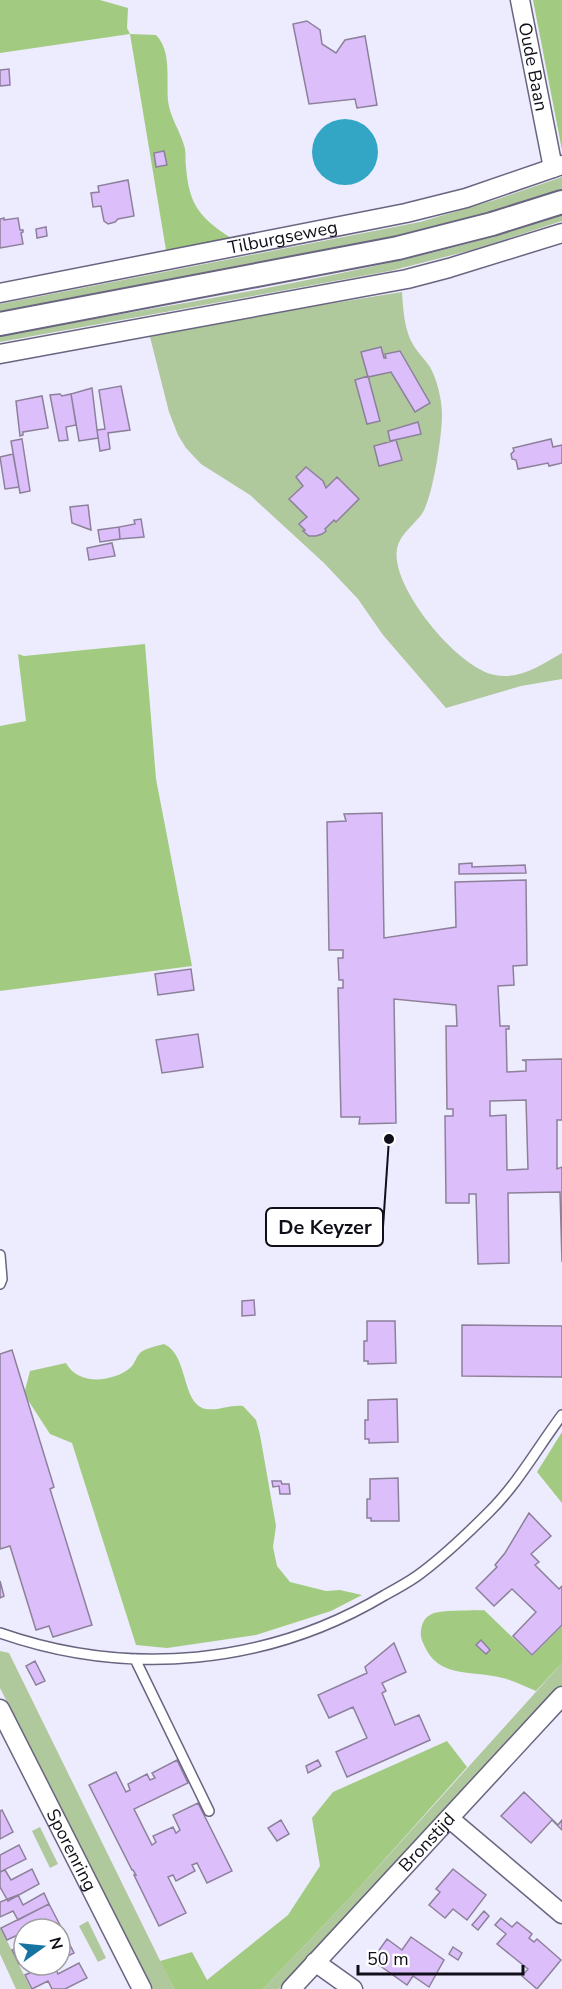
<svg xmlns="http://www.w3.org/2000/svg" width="562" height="1989" font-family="'Nunito Sans',sans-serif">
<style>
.green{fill:#afc89c}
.forest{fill:#a2cb81}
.water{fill:#33a6c5}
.building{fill:#dcbffa;stroke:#8d809b;stroke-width:1.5;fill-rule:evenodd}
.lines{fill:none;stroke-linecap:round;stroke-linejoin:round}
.service-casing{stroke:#696580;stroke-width:12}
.minor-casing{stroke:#696580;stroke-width:21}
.tertiary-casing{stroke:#696580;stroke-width:26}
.service{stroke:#fff;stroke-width:9}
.minor{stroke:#fff;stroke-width:18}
.tertiary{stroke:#fff;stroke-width:22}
.labels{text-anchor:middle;stroke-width:5;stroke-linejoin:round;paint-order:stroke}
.street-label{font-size:18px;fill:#100f19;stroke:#fff}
.leader{fill:none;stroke:#100f19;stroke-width:2}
.callout-dot{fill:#100f19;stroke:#fff;stroke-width:2}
.callout{fill:#fff;stroke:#100f19;stroke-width:2}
.callout-label{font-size:20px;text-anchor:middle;font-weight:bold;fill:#100f19}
</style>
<rect width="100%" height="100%" fill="#edebfe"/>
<path class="green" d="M562 177V190C467 222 368 243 270 262 180 279 90 296 0 312V304L420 222 495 200Z
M562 215V221L472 250 390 271 0 342V336C145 309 292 287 435 252 478 242 520 228 562 215Z
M402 292C403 308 404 326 411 341 416 351 424 358 430 367 437 379 442 400 442 415 442 436 433 495 423 512 415 525 400 533 397 549 390 587 459 669 495 675 520 680 541 665 562 653V679L521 686 446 708 383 635 358 599 324 563 250 495 201 464 186 448 178 435 169 412 149 333Z
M0 1651 9 1653 174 1989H153L0 1688Z
M562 1663V1685L279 1989H263L361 1886Z
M40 1827 58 1864 50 1868 32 1831Z
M88 1921 106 1958 98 1962 79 1926Z
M0 1928V1927L31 1989H16L0 1954Z"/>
<path class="forest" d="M0 0H100L128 8 127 28 130 34 156 35C172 51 166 79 168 101 170 118 181 132 185 149 186 155 185 161 186 167 189 205 200 218 231 238L166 250 130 34 0 53Z
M533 0H562V150Z
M145 644 156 779 192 966 0 991V726L26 721 18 654 24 656Z
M164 1344C189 1355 181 1404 206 1409 218 1411 231 1404 243 1406L256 1420 260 1435 276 1526 273 1547 277 1566 290 1582 326 1591 340 1590 362 1595 331 1611 256 1635 167 1648 136 1645 72 1443 50 1434 24 1394 30 1371 66 1363C78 1386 113 1382 130 1368 135 1364 136 1356 141 1352 147 1348 157 1346 164 1344Z
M562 1432V1503L537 1472Z
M484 1610 532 1656 562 1626V1663L536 1691C522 1685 508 1678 493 1676 467 1671 438 1676 425 1647 422 1641 420 1637 421 1630 422 1624 424 1618 430 1615 438 1609 472 1611 484 1610Z
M447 1741 467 1767 361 1886 263 1989H174L160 1961 192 1952 207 1980 288 1915 320 1866 312 1818 333 1792Z"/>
<path class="water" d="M312 152a33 33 0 1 1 66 0a33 33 0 1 1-66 0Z"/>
<path class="building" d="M307 21 320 30 322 44 336 53 345 40 365 36 377 105 357 108 355 99 309 104 293 24Z
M9 69 10 85 0 86V70Z
M164 151 167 165 156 167 154 153Z
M128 180 134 216 118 219 115 222 108 224 104 221 101 206 93 207 91 193 99 192 98 186Z
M4 218V220L18 218 20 230H23V232L21 233 23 244 0 248V219Z
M46 227 47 236 37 238 36 229Z
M381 347 384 358H386L385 354 400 351 430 403 415 412 391 372 368 377 361 352Z
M368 376 380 421 367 424 355 380Z
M121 386 130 430 108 433 110 449 100 451 97 430 105 429 99 390Z
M92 388 98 438 79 441 71 394Z
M60 394 62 396 71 394 76 425 66 427 68 440 59 441 50 395Z
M42 396 48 428 23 432V435L20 436 16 401Z
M418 422 421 434 390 441 388 431Z
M22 439 30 491 20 493 11 441Z
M551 439 553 447 562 445V463L549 466 548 463 518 469 516 460 512 459 511 454 514 451 513 448Z
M396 440 402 460 379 466 374 446Z
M13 454 19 487 5 489 0 457Z
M306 467 323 481 326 488 337 477 359 499 336 522 334 520 325 529 326 531 322 534 316 536H309L303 531 305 530 299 524 307 517 289 499 303 486 296 477Z
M88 505 91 530 72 523 70 507Z
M141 519 144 537 120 539 119 527 135 524 134 520Z
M119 527 120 539 100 542 98 530Z
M112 543 115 556 89 560 87 548Z
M382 813 384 938 456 927 455 882 526 880 527 965 513 966 514 985 498 986 500 1026H509V1029H506L507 1072 526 1071V1061L522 1060 562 1059V1120H557V1169L562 1167V1262L560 1192 508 1193 509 1263 478 1264 476 1194H469V1203H446L445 1116H453V1109H447L446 1026H457L456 1005 394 999 396 1123 359 1124 360 1117H341L338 988H343V980H339L338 958H343V950H329L327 822 346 821 344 814ZM526 1100 528 1169 507 1170 506 1115 490 1116V1101Z
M472 863V867L525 865 526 873 459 874V864Z
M191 969 194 990 158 995 155 974Z
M198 1034 203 1067 162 1073 156 1040Z
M254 1300 255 1315 242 1316V1301Z
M367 1321H395L396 1363 368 1364V1361H364V1341H367Z
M462 1325 562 1326V1377L462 1376Z
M12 1350 54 1487 50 1489 92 1625 53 1637 49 1626 36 1630 10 1546 0 1549V1354Z
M397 1399 398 1442 369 1443V1439H365V1420H368V1400Z
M398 1478 399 1521H371V1518H367V1499H370V1479Z
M272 1481H281L282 1484H289L290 1494H280L279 1486 273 1487Z
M529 1513 551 1536 531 1554 539 1562 535 1565 559 1589 562 1586V1625L532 1655 513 1636 536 1612 512 1589 494 1606 476 1588 497 1567 495 1565 505 1553Z
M0 1581 4 1596 0 1598Z
M481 1640 490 1650 486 1654 476 1645Z
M394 1643 406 1672 382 1683 386 1691 382 1693 395 1725 419 1715 430 1740 347 1777 336 1752 367 1738 353 1707 329 1718 318 1695 367 1673 365 1667Z
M35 1661 45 1681 36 1685 26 1666Z
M177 1760 188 1783 134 1809 152 1845 156 1842 153 1836 173 1827 176 1833 180 1830 173 1815 198 1803 232 1871 207 1883 197 1863 192 1865 195 1871 176 1881 173 1875 168 1877 186 1913 159 1926 134 1875H136L133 1870H132L89 1785 116 1772 126 1792 130 1790 128 1784 147 1774 150 1780 155 1778 152 1773Z
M318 1760 321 1766 308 1773 306 1766Z
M524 1792 558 1825 562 1820V1830L552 1820 531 1843 501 1816Z
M2 1810 13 1832 0 1839V1811Z
M281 1820 289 1834 277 1841 268 1828Z
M19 1845 26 1859 0 1872V1855Z
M32 1869 39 1884 8 1901 0 1887V1872L5 1870 11 1880Z
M453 1869 486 1895 467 1920 453 1909 445 1918 429 1905 440 1892 436 1889Z
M44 1893 49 1904 18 1920 13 1911 0 1917V1902L18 1895 23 1905Z
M49 1904 61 1927 56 1929H35L34 1927 24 1929V1932L7 1940 1 1928Z
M484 1911 489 1916 478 1930 472 1925Z
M501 1918 512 1927 517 1922 532 1934 529 1938 534 1942 537 1939 561 1960 537 1989 522 1976 528 1969 497 1944 506 1934 495 1925Z
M411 1937 444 1960 429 1987 413 1976 407 1985 372 1960 387 1939 402 1950Z
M67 1939 74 1953 60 1960V1942Z
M24 1944V1961L19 1964 12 1950Z
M453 1947 462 1953 458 1960 449 1954Z
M79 1963 87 1978 65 1989H52L48 1981 32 1989 25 1975 49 1965H54L58 1974Z"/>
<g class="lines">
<g class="service-casing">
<path id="service" d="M0 1255 2 1279 0 1284
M0 1633C129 1678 268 1665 385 1595 396 1589 407 1583 417 1576 442 1558 466 1535 488 1513 517 1485 538 1447 562 1415
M135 1659 209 1811"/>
</g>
<g class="minor-casing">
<g id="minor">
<path id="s1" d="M520 0 553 168"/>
<path id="s2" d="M0 293 406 213 466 198 562 165"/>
<path d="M0 354 407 279 449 268 562 233"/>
<path id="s3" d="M0 1709 142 1989"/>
<path d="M450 1819 562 1914"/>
<path d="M315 1962 353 1989"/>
<path id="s4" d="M291 1989 562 1696"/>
</g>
</g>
<g class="tertiary-casing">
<path id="tertiary" d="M0 324 398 248 492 224 562 202"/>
</g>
<use href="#service" class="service"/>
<use href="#minor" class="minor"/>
<use href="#tertiary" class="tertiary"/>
</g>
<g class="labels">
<g class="street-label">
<text dy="6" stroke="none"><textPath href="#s1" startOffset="68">Oude Baan</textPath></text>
<text dy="6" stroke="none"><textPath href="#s2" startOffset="288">Tilburgseweg</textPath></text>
<text dy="6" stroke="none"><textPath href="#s4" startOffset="200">Bronstijd</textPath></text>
<text dy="6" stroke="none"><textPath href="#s3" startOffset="158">Sporenring</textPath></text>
</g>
</g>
<path class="leader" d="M389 1139L383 1227"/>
<circle class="callout-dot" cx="389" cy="1139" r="6"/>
<rect class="callout" x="266" y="1208" width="117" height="38" rx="6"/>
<g class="callout-label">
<text x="325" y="1234">De Keyzer</text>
</g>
<g transform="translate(42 1947) rotate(75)"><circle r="28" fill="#ffffff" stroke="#9f9fa3" stroke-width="1.5"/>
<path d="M0-4.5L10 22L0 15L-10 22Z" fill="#1774a2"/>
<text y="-9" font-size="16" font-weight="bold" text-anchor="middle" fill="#100f19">N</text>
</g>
<path d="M358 1965v9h165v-9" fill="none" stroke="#100f19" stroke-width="3"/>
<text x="367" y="1965" font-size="18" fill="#100f19" stroke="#ffffff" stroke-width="4.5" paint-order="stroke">50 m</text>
</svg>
